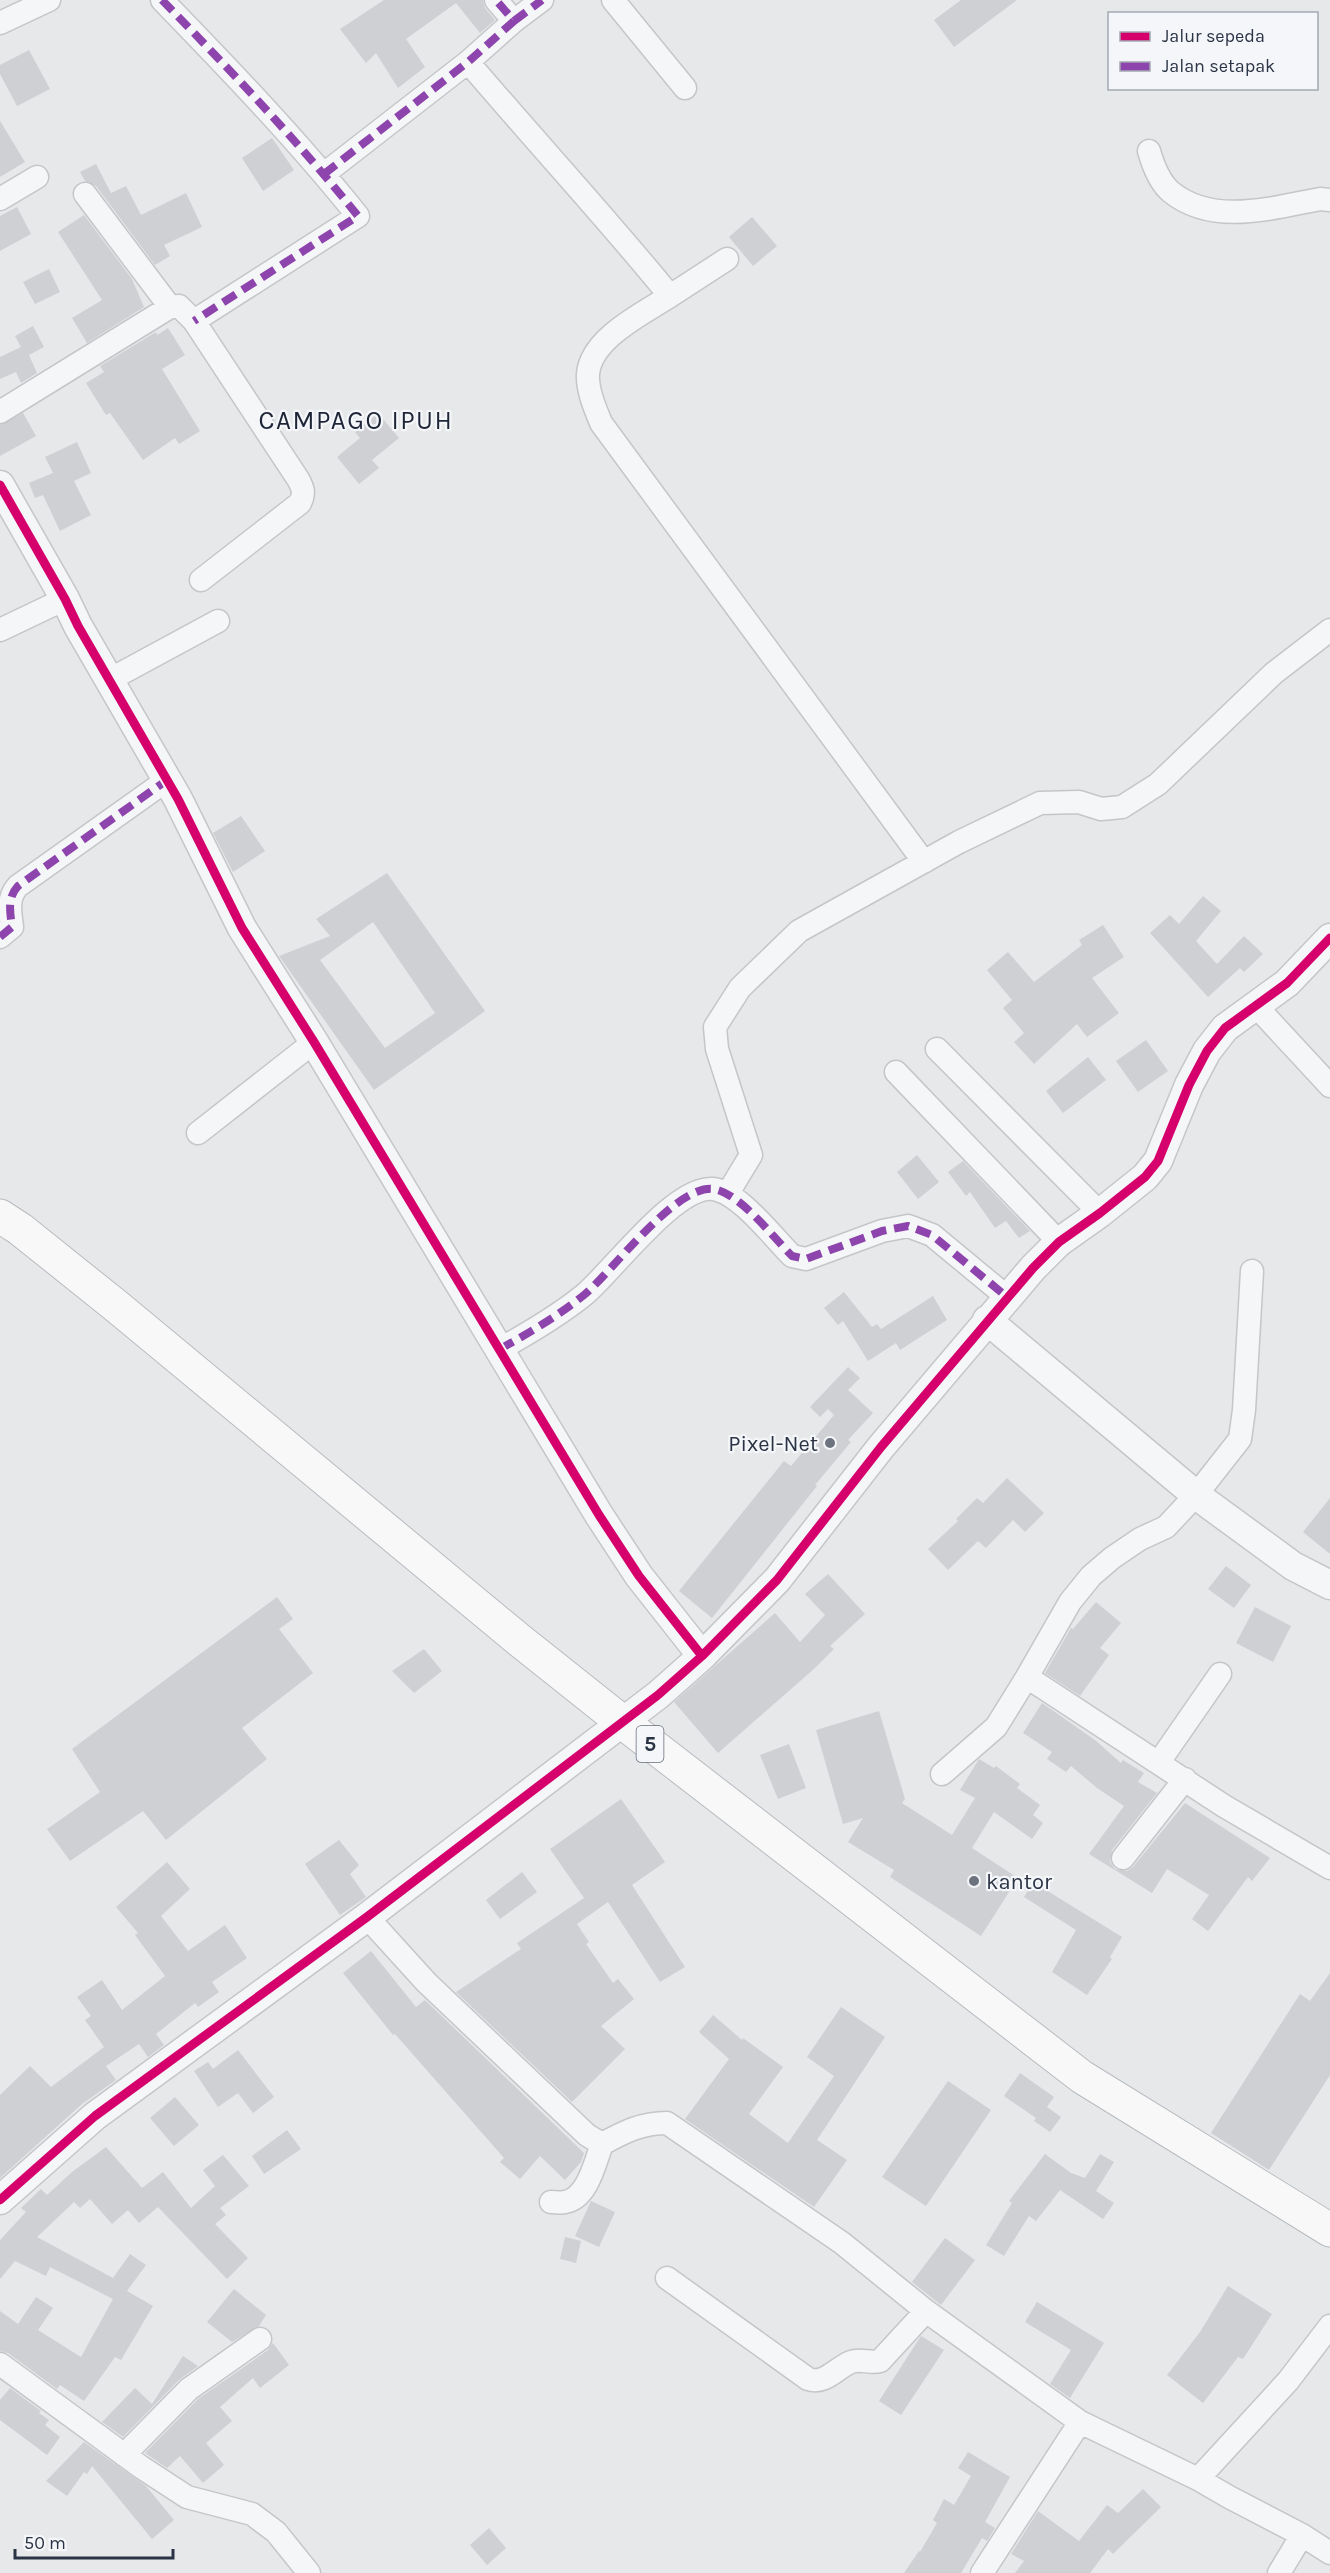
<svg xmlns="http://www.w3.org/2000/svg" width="1330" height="2573" font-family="Karla,sans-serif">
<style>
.building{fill:#ced0d3;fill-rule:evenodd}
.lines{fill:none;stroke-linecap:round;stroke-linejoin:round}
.minor-casing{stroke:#c4c6c8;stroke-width:25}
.tertiary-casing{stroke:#c4c6c8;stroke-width:31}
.trunk-casing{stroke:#b8bbbf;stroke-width:35}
.minor{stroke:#f5f6f7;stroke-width:22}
.tertiary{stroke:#f5f6f7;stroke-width:28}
.trunk{stroke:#f8f8f8;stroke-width:33}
.quiet{stroke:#8e44ad;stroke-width:8;stroke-dasharray:15 8;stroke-linecap:butt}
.cycleway-casing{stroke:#f4f6f9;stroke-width:13}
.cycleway{stroke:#d6006c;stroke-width:9}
.poi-dot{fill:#6c737f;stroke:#f4f6f9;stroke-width:2}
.labels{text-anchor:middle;stroke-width:4.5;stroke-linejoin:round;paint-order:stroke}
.shield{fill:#f4f6f9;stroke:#676e7b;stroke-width:1.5}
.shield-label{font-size:21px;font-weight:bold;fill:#2b3445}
.poi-label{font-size:22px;fill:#2b3445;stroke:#f4f6f9;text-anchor:end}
.quarter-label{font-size:26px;letter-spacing:1.5px;fill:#1d2536;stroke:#f4f6f9}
</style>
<rect width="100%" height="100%" fill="#e6e8ea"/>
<path class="building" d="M384 0H483L485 8 495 20 480 33 456 3 406 39 425 67 398 88 376 53 366 63 340 29Z
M961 0H1017L954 47 934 20Z
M29 50 50 89 17 106 0 74V65Z
M0 121 25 162 0 177Z
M272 138 294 170 263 191 242 158Z
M96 164 111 193 126 186 141 215 186 193 202 227 164 245 170 256 155 265 96 186 85 181 80 172Z
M17 207 31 234 0 251V216Z
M84 215 132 279 144 307 87 343 72 318 102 300 58 232Z
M752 217 777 246 753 266 729 237Z
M49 269 60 292 35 304 23 282Z
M33 326 44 347 29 355 37 373 21 383 16 372 0 379V357L21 347 15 336Z
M168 328 185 355 162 369 200 431 179 444 175 438 143 460 110 413 106 415 86 383 104 372 100 366 156 332 157 335Z
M23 413 36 436 0 456V425Z
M378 413 399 438 372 460 379 468 359 484 337 457 360 438 355 432Z
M77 442 91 473 74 481 91 515 60 531 43 495 35 498 29 483 53 473 45 457Z
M241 816 265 851 233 872 213 833Z
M387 873 485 1011 374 1090 279 956 330 936 316 919ZM373 922 435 1013 385 1048 320 960Z
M1203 896 1221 911 1196 941 1217 964 1244 936 1263 954 1244 972 1240 968 1208 997 1150 933 1170 915 1179 924Z
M1103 925 1124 957 1092 978 1119 1013 1087 1037 1077 1024 1034 1064 1014 1042 1024 1033 1003 1008 1012 1000 987 970 1008 952 1034 982 1082 945 1079 940Z
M1146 1040 1168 1071 1138 1092 1116 1061Z
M1088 1057 1106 1080 1063 1113 1046 1091Z
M917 1155 939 1182 918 1199 897 1172Z
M963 1161 1030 1231 1019 1238 1006 1221 995 1228 970 1192 966 1196 948 1172Z
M844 1292 872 1327 877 1324 881 1329 933 1296 947 1320 900 1350 896 1343 868 1361 843 1321 838 1325 824 1308Z
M848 1367 860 1378 848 1390 873 1413 848 1440 851 1442 815 1485 817 1486 712 1618 679 1591 784 1461 791 1466 834 1415 828 1409 820 1417 810 1407Z
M1007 1478 1044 1513 1025 1532 1013 1520 986 1548 978 1541 948 1570 928 1549 958 1521 956 1519 977 1498 983 1503Z
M1330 1498V1554L1303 1532Z
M1226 1566 1251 1585 1234 1608 1208 1589Z
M828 1574 865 1614 830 1646 834 1649 815 1668 718 1753 674 1702 775 1613 800 1642 825 1615 805 1594Z
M277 1597 293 1619 279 1629 313 1673 242 1728 267 1759 166 1840 143 1811 70 1861 47 1829 100 1792 72 1749Z
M1096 1602 1121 1623 1100 1648 1109 1655 1080 1696 1045 1673 1071 1628 1073 1629Z
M1255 1607 1291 1626 1273 1662 1236 1643Z
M424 1649 442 1671 414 1693 392 1671Z
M1042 1703 1095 1740 1121 1763 1123 1760 1144 1773 1138 1782 1157 1793 1112 1850 1110 1862 1115 1869 1127 1871 1133 1867 1185 1803 1270 1858 1252 1881 1248 1877 1208 1931 1192 1919 1209 1895 1167 1869 1152 1893 1089 1854 1124 1806 1097 1788 1071 1766 1066 1772 1047 1759 1052 1752 1023 1733Z
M879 1711 905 1799 902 1803 952 1835 975 1798 960 1790 979 1759 994 1768 996 1766 1020 1784 1017 1788 1040 1805 1033 1815 1043 1823 1032 1839 994 1812 972 1848 1018 1878 981 1936 890 1877 894 1870 848 1842 863 1818 843 1824 816 1730Z
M789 1744 806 1788 778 1799 760 1755Z
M621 1799 665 1862 632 1885 685 1967 660 1982 608 1902 577 1924 589 1942 586 1944 613 1983 618 1979 634 1999 601 2026 625 2049 572 2102 456 1992 521 1949 517 1943 584 1898 550 1849Z
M339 1840 359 1865 350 1874 366 1897 340 1915 305 1864Z
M167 1862 190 1889 161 1916 188 1951 225 1925 247 1958 212 1982 219 1992 198 2007 195 2003 156 2034 164 2045 148 2057 139 2044 106 2066 116 2080 82 2104 0 2178V2095L30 2066 51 2087 104 2047 85 2020 91 2016 77 1997 102 1980 122 2010 165 1976 135 1935 138 1933 116 1907Z
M522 1872 537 1892 500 1919 486 1900Z
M1033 1882 1122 1937 1110 1957 1112 1959 1087 1995 1052 1972 1076 1930 1024 1897Z
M371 1951 416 2007 425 2000 584 2153 581 2162 565 2180 540 2156 520 2179 500 2162 504 2158 395 2034 393 2035 343 1973Z
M1330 1973V2075L1269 2170 1211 2133 1300 1994 1310 2001Z
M841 2007 885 2037 817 2140 847 2160 814 2207 685 2119 729 2059 699 2032 713 2015 742 2040 743 2038 783 2067 749 2114 788 2143 834 2076 807 2057Z
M238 2050 274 2097 253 2113 238 2093 218 2107 194 2071 208 2062 213 2069Z
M1020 2073 1054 2097 1047 2107 1061 2117 1050 2132 1034 2121 1036 2118 1004 2096Z
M948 2081 991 2110 926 2206 882 2177Z
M175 2097 199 2125 174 2146 150 2118Z
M287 2130 301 2149 264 2174 252 2156Z
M106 2147 142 2188 163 2172 191 2208 215 2186 203 2170 223 2155 249 2186 220 2208 226 2215 215 2224 248 2258 227 2279 158 2207 139 2223 128 2210 112 2224 90 2199 80 2208 74 2202 37 2237 113 2278 130 2254 146 2265 127 2291 153 2306 121 2360 115 2357 84 2401 60 2385 57 2389 8 2353 0 2351V2311L18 2324 36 2297 53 2308 38 2330 81 2357 113 2299 50 2267 46 2276 15 2261 0 2279V2240L26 2212 21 2208 41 2189 47 2195 72 2172Z
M1045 2154 1071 2173 1085 2178 1100 2154 1114 2162 1096 2191 1114 2203 1103 2219 1060 2190 1036 2221 1029 2216 1004 2256 986 2245 1012 2203 1009 2201Z
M591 2201 615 2212 599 2247 575 2236Z
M565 2237 581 2241 576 2263 560 2259Z
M945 2238 975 2260 941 2305 912 2282Z
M1228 2286 1272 2314 1243 2359 1238 2357 1203 2403 1167 2375 1200 2332Z
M234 2289 266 2315 259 2326 232 2342 207 2322Z
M1037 2302 1104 2343 1070 2398 1050 2384 1071 2350 1025 2322Z
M921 2336 944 2350 901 2415 879 2401Z
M273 2343 289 2365 260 2388 253 2378 220 2407 232 2421 206 2443 224 2465 203 2483 180 2456 167 2468 145 2453 198 2399 268 2350Z
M183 2356 198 2366 179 2380 123 2437 102 2422 135 2388 152 2404Z
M10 2388 41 2411 39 2413 49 2420 45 2425 60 2437 47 2455 0 2420V2400Z
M84 2442 146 2486 174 2520 152 2539 92 2466 87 2474 84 2472 67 2496 46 2481Z
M968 2452 1010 2477 985 2522 995 2528 987 2541 982 2538 961 2573H904L919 2551 920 2552 937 2523 933 2520 944 2499 954 2505 971 2476 958 2468Z
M1143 2489 1161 2507 1113 2554 1108 2549 1090 2573H1015L1024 2561 1011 2554 1038 2511 1079 2541 1107 2505 1118 2513Z
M489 2528 506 2548 487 2565 470 2545Z"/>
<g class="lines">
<g class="minor-casing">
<path id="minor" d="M162 0C230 70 297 140 358 216L194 321
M613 0 685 88
M514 21 542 0
M0 23 49 0
M468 62C535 141 605 216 670 296 644 313 591 338 588 374 587 390 595 408 601 423L924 862
M1149 151C1153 165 1159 182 1171 192 1213 226 1272 208 1320 199L1330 200
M324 174 468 62 514 21 496 0
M85 194 170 307
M0 199 37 177
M670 296 727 259
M0 412 170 307 179 306 194 321 298 479C303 488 305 493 300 503L201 580
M0 630 65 599
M109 680 218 621
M0 937 12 927C10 911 7 898 18 886L167 780
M1255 1005 1330 1086
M937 1049 1100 1213
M896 1072 1059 1242
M198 1133 314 1042
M728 1193 751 1155 717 1049 715 1027 740 988 799 931 959 842 1040 803 1079 802 1101 809 1122 807 1158 784 1274 673 1330 630
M1252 1271 1244 1410 1240 1439 1196 1495 1166 1527 1140 1539 1112 1558 1091 1576 1070 1602 1027 1677 1224 1806 1330 1868
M500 1349C529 1333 558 1316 584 1295 612 1272 675 1185 713 1189 739 1192 773 1237 792 1256L806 1259 882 1231 908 1226 932 1235 1007 1297
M1159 1762 1220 1674
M942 1774 996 1727 1027 1677
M1123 1858 1185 1779
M367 1917 426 1982 587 2135 602 2144C624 2132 641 2123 667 2123L842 2243 926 2311 1080 2422 1198 2479 1229 2497 1302 2535 1330 2553
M551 2202C555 2202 561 2203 565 2202 588 2198 595 2162 602 2144
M667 2278 808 2379C825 2385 836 2368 851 2362 861 2358 870 2364 880 2361L926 2311
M0 2364 141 2467 187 2497 252 2514 276 2532 309 2573
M124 2455 189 2389 260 2339
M1198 2479 1288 2381 1330 2326
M982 2573 1080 2422
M1279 2573 1302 2535"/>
</g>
<g class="tertiary-casing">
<path id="tertiary" d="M0 485 65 599 78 626 178 799 242 928 314 1042 599 1515 639 1576 702 1656
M987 1320 1196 1495 1293 1566 1330 1585
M0 2200 95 2116 367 1917 658 1695 702 1656 777 1580 881 1447 1033 1268 1059 1242 1100 1213 1145 1177 1158 1161 1189 1085 1207 1051 1225 1028 1287 983 1330 938"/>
</g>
<g class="trunk-casing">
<path id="trunk" d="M0 1216 20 1229 115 1305 518 1639 621 1721 1082 2077 1330 2230"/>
</g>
<use href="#minor" class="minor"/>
<use href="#tertiary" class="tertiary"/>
<use href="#trunk" class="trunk"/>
<path class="quiet" d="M162 0C230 70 297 140 358 216L194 321
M514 21 542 0
M324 174 468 62 514 21 496 0
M0 937 12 927C10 911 7 898 18 886L167 780
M500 1349C529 1333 558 1316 584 1295 612 1272 675 1185 713 1189 739 1192 773 1237 792 1256L806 1259 882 1231 908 1226 932 1235 1007 1297"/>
<g class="cycleway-casing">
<path id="cycleway" d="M0 485 65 599 78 626 178 799 242 928 314 1042 599 1515 639 1576 702 1656
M0 2200 95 2116 367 1917 658 1695 702 1656 777 1580 881 1447 1033 1268 1059 1242 1100 1213 1145 1177 1158 1161 1189 1085 1207 1051 1225 1028 1287 983 1330 938"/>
</g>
<use href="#cycleway" class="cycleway"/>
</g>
<g class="poi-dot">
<circle cx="830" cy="1443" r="6"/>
<circle cx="974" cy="1881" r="6"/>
</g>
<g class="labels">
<rect class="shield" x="636.5" y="1726" width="27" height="36" rx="4.5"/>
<g class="shield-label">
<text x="650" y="1751">5</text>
</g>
<g class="poi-label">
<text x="818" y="1451">Pixel-Net</text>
<text x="986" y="1889" text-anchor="start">kantor</text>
</g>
<g class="quarter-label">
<text x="356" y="429">CAMPAGO IPUH</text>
</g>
</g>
<rect x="1108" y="12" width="210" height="78" fill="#f4f6f9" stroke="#a4a8b1" stroke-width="1.5"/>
<rect x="1120" y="32" width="30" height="9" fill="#d6006c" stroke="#a4a8b1" stroke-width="1.5"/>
<text x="1162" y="42" font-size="18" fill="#2b3445">Jalur sepeda</text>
<rect x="1120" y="62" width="30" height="9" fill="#8e44ad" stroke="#a4a8b1" stroke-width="1.5"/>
<text x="1162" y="72" font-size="18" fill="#2b3445">Jalan setapak</text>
<path d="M15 2549v9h158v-9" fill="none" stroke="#2b3445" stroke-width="3"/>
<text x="24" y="2549" font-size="18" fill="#2b3445" stroke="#f4f6f9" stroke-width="4.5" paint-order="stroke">50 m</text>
</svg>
